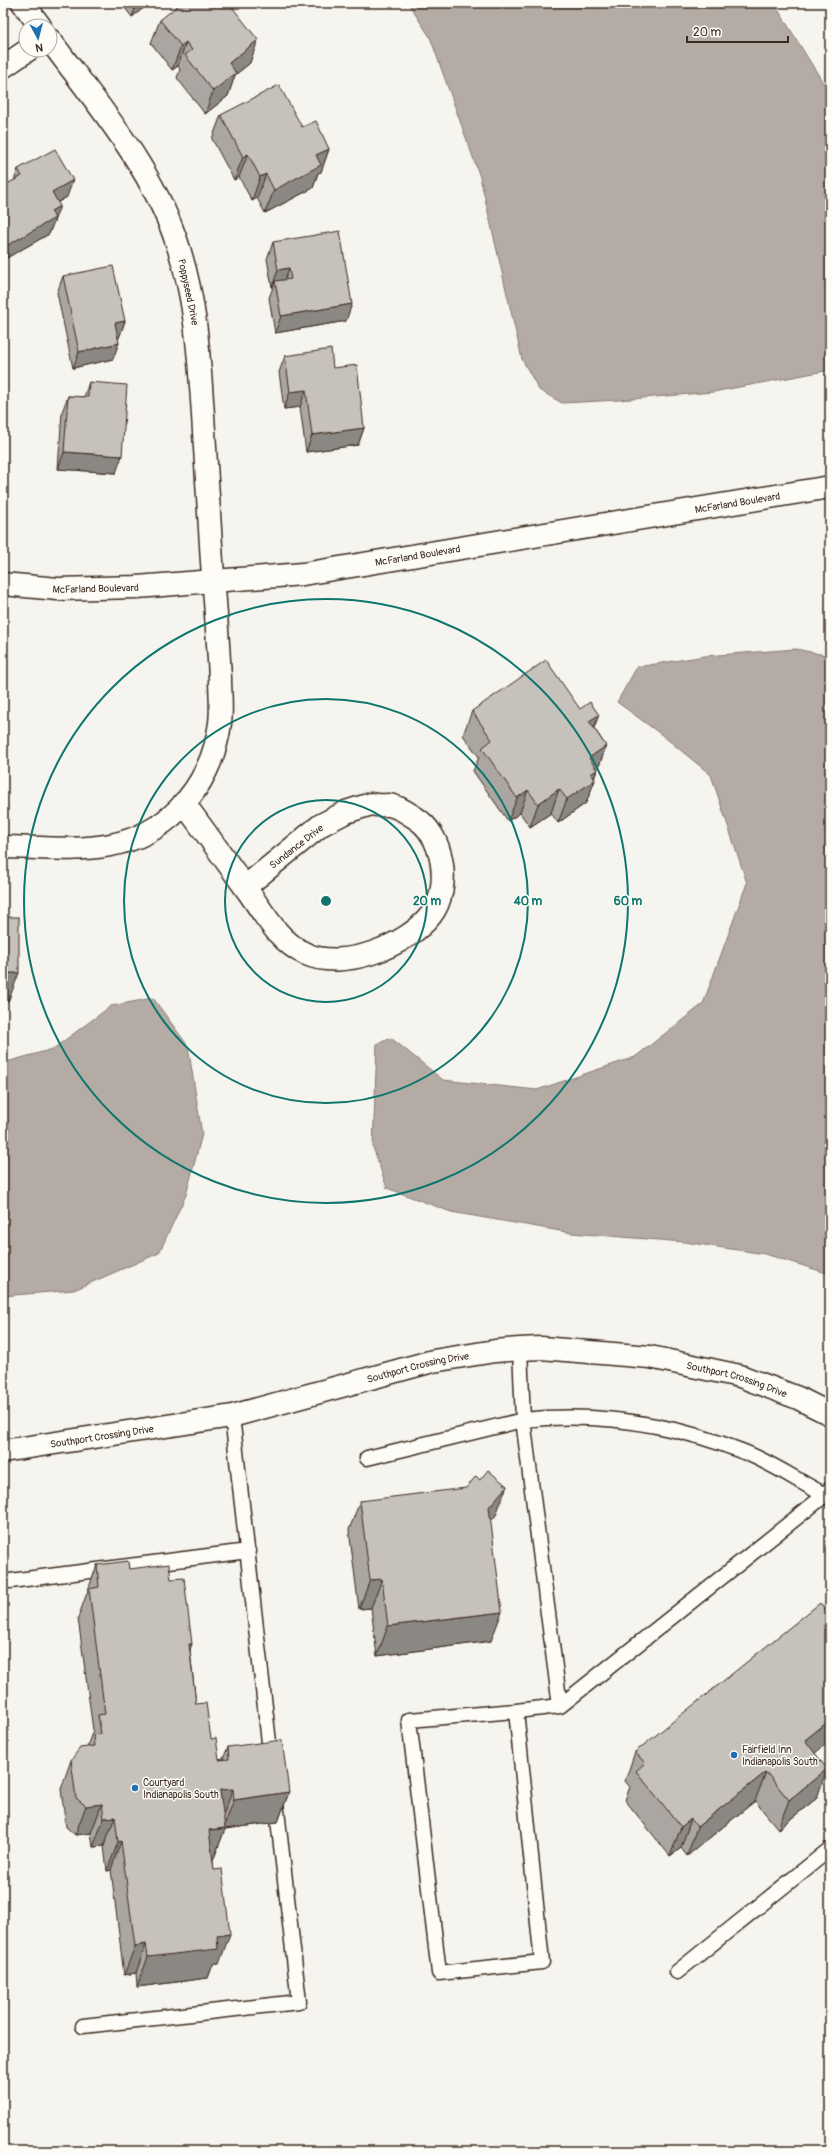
<svg xmlns="http://www.w3.org/2000/svg" width="833" height="2154" font-family="Pangolin,sans-serif">
<style>
.water{fill:#b4aca4;stroke:#84786e}
.lines{fill:none;stroke-linecap:round;stroke-linejoin:round}
.service-casing{stroke:#3b2a1e;stroke-width:17}
.minor-casing{stroke:#3b2a1e;stroke-width:25}
.tertiary-casing{stroke:#3b2a1e;stroke-width:25}
.service{stroke:#fdfcf7;stroke-width:14}
.minor{stroke:#fdfcf7;stroke-width:22}
.tertiary{stroke:#fdfcf7;stroke-width:22}
.wall{fill:#aba6a1;stroke:#3b2a1e}
.shaded-wall{fill:#8b8783;stroke:#3b2a1e}
.building{fill:#c7c1bb;stroke:#3b2a1e}
.ring{fill:none;stroke:#0f766e;stroke-width:2}
.poi-dot{fill:#1f6fb2;stroke:#fdfcf7;stroke-width:1.5}
.labels{text-anchor:middle;stroke-width:3;stroke-linejoin:round;paint-order:stroke}
.street-label{font-size:10px;fill:#3b2a1e;stroke:#fdfcf7}
.poi-label{font-size:10px;fill:#3b2a1e;stroke:#fdfcf7;text-anchor:start}
.centre{fill:#0f766e;stroke:#fdfcf7;stroke-width:2}
.ring-label{font-size:12px;text-anchor:middle;font-weight:bold;fill:#0f766e;stroke:#fdfcf7;stroke-width:3;stroke-linejoin:round;paint-order:stroke}
</style>
<rect width="100%" height="100%" fill="#f5f4ee"/>
<filter id="ink" filterUnits="userSpaceOnUse"><feTurbulence type="fractalNoise" baseFrequency=".025" numOctaves="2"/><feDisplacementMap in="SourceGraphic" scale="8" xChannelSelector="R" yChannelSelector="G"/><feConvolveMatrix kernelMatrix="1 2 1 2 8 2 1 2 1" color-interpolation-filters="sRGB"/></filter>
<g filter="url(#ink)">
<path class="water" d="M408 3H774L830 94V370L713 392 619 400 562 403 539 390 522 359 480 177 430 37Z
M796 649 830 656V1274L765 1254 684 1242 572 1233 451 1212 387 1188 373 1147 377 1044 391 1038 443 1080 537 1090 635 1057 703 1004 747 883 711 775 662 735 617 702 637 667 705 656Z
M153 998 188 1046 202 1134 186 1195 159 1253 74 1290 3 1296V1063L53 1049 111 1006Z"/>
<g class="lines">
<g class="service-casing">
<path id="service" d="M520 1349 523 1420C599 1412 673 1424 744 1452 772 1463 798 1481 825 1495L830 1489
M232 1416 271 1760
M367 1458 523 1420 560 1706
M10 1581 248 1551
M516 1711 409 1720 439 1973 542 1962 516 1711 560 1706 825 1495
M677 1972 830 1849
M83 2026 299 2002 276 1802"/>
</g>
<g class="minor-casing">
<g id="minor">
<path d="M23 3 40 26"/>
<path d="M3 67 28 50"/>
<path d="M184 803 245 887"/>
<path d="M371 804C378 806 383 805 389 805 397 806 408 813 414 817 444 834 452 888 431 915 407 946 343 971 306 954 278 942 262 910 245 887L321 825 346 812Z"/>
<path d="M3 847C68 848 129 859 179 809 202 786 216 755 220 723 222 708 220 693 220 678 218 639 215 600 212 562 209 513 206 464 203 415 199 356 196 297 176 240 150 165 97 104 50 40"/>
<path id="s1" d="M3 1451 232 1416 433 1361 495 1351 520 1349 541 1348 650 1357 740 1376 798 1398 830 1414"/>
</g>
</g>
<g class="tertiary-casing">
<g id="tertiary">
<path id="s2" d="M3 584 58 589 137 587 303 574 830 487"/>
</g>
</g>
<use href="#service" class="service"/>
<use href="#minor" class="minor"/>
<use href="#tertiary" class="tertiary"/>
</g>
<path class="wall" d="M121 3H150L132 17Z
M233 3 232 7 250 63 235 75 228 96 205 114 177 78 180 69 178 66 172 70 151 43 160 20 185 4Z
M221 115 302 127 329 149 321 172 318 173 313 188 265 213 257 198 252 201 239 177 234 180 212 139Z
M18 169 67 197 58 202 54 223H53L49 234 3 260V186L14 181Z
M273 242 346 321 275 333 269 298 273 287H272L267 259Z
M63 276 125 321 119 338H118L113 359 73 368 57 293Z
M285 356 333 368 364 428 358 445 306 452 300 407 284 409 279 372Z
M89 382 116 473 58 469 62 412 68 396 84 397Z
M472 711 594 728 606 746 598 769 597 770 594 779 595 780 586 803 558 823 551 813 530 827 520 813 508 821 473 771 479 757 463 735Z
M360 1501 496 1515 490 1522 491 1641 377 1656 371 1608 359 1609 349 1530Z
M97 1565 129 1569 171 1579 190 1650 196 1704 219 1760 223 1759 228 1747 289 1792 278 1822 225 1829 214 1858H213L219 1964H213L208 1978 137 1987 136 1973 124 1975 111 1870 107 1871 104 1846 93 1847 91 1833 75 1835 66 1827 61 1789 71 1760 88 1747V1744L93 1730 78 1618Z
M828 1613 815 1753 817 1798 778 1829 755 1801 687 1856 681 1848 670 1856 625 1800 630 1787 625 1781 635 1752Z"/>
<path class="shaded-wall" d="M137 3H150L132 17Z
M224 3H233L229 14Z
M258 40 250 63 235 75 228 96 205 114 213 91 229 63Z
M186 42 178 66 172 70 181 46Z
M329 149 321 172 318 173 313 188 265 213 274 190 316 155Z
M248 154 239 177 234 180 243 157Z
M266 174 257 198 252 201 260 177Z
M73 180 67 197 46 209 52 192Z
M60 206 49 234 3 260V253L6 246 51 211Z
M289 268 283 285 275 281 273 287H272L278 270Z
M352 304 346 321 275 333 281 316Z
M125 321 119 338 109 340 115 323Z
M119 343 113 359 73 368 79 352Z
M306 390 300 407 284 409 290 392Z
M364 428 358 445 306 452 312 435Z
M64 452 122 456 116 473 58 469Z
M599 715 590 738 589 721Z
M606 746 598 769 580 782 589 758Z
M597 770 593 781 595 780 586 803 558 823 567 799 591 774Z
M559 789 551 813 530 827 538 804Z
M528 790 520 813 508 821 517 798Z
M7 973H19L8 1002H3V979Z
M507 1486 496 1515 478 1536 489 1507Z
M382 1579 371 1608 359 1609 370 1580Z
M502 1612 491 1641 377 1656 388 1626Z
M189 1644H192L182 1673Z
M830 1720V1741L794 1770 805 1740Z
M827 1769 817 1798 778 1829 789 1800Z
M766 1772 755 1801 687 1856 697 1827Z
M233 1789 222 1818 220 1790Z
M289 1792 278 1822 225 1829 214 1858 198 1860 209 1830 223 1829 234 1800Z
M102 1804 91 1833 75 1835 86 1806Z
M115 1817 104 1846 93 1847 104 1818Z
M691 1819 681 1848 670 1856 681 1827Z
M121 1841 111 1870 107 1871 118 1842Z
M230 1934 219 1964H213L208 1978 137 1987 148 1957 217 1936Z
M146 1944 136 1973 124 1975 135 1946Z"/>
<path class="building" d="M181 3H184L185 4 186 3H229L258 40 229 63 236 73 213 91 185 55 192 50 186 42 181 46 160 20Z
M279 85 302 127 316 121 329 149 316 155 321 165 274 190 266 174 260 177 248 154 243 157 221 115Z
M55 149 73 180 52 192 60 206 51 211 55 218 6 246 3 241V196L5 195 3 192V186L22 176 18 169Z
M340 231 352 304 281 316 275 281 291 279 289 268 278 270 273 242Z
M113 266 125 321 115 323 119 343 79 352 63 276Z
M331 349 333 368 357 365 364 428 312 435 306 390 290 392 285 356Z
M89 382 127 385 122 456 64 452 68 396 88 397Z
M546 660 580 709 590 702 599 715 589 721 606 746 589 758 597 770 591 774 595 780 567 799 559 789 538 804 528 790 517 798 482 748 492 740 472 711Z
M3 909H4V917H19V973H7L8 979H3Z
M488 1470 507 1486 489 1507 502 1612 388 1626 382 1579 370 1580 360 1501 466 1488 476 1476 480 1480Z
M128 1561 129 1569 169 1564 171 1579 184 1578 192 1644H189L196 1704 206 1703 211 1739 216 1738 219 1760 229 1759 228 1747 282 1740 289 1792 234 1800 233 1789 220 1790 225 1828 209 1830 214 1870 222 1869 230 1934 217 1936 218 1949 148 1957 146 1944 135 1946 121 1841 118 1842 115 1817 104 1818 102 1804 86 1806 76 1798 71 1760 80 1748 94 1746 93 1735 101 1734 98 1715 105 1714 89 1589 99 1587 97 1565Z
M820 1603 828 1613 830 1612V1720L805 1740 827 1769 789 1800 766 1772 697 1827 691 1819 681 1827 636 1771 645 1763 635 1752Z"/>
</g>
<g class="ring">
<circle cx="326" cy="901" r="101"/>
<circle cx="326" cy="901" r="202"/>
<circle cx="326" cy="901" r="302"/>
</g>
<g class="poi-dot">
<circle cx="734" cy="1755" r="4"/>
<circle cx="135" cy="1788" r="4"/>
</g>
<g class="labels">
<g class="street-label">
<text transform="translate(189 292) rotate(78)" y="4">Poppyseed Drive</text>
<text dy="4" stroke="none"><textPath href="#s2" startOffset="741">McFarland Boulevard</textPath></text>
<text dy="4" stroke="none"><textPath href="#s2" startOffset="417">McFarland Boulevard</textPath></text>
<text dy="4" stroke="none"><textPath href="#s2" startOffset="93">McFarland Boulevard</textPath></text>
<text transform="translate(296 846) rotate(-38)" y="4">Sundance Drive</text>
<text dy="4" stroke="none"><textPath href="#s1" startOffset="424">Southport Crossing Drive</textPath></text>
<text dy="4" stroke="none"><textPath href="#s1" startOffset="748">Southport Crossing Drive</textPath></text>
<text dy="4" stroke="none"><textPath href="#s1" startOffset="100">Southport Crossing Drive</textPath></text>
</g>
<g class="poi-label">
<text x="742" y="1753">Fairfield Inn<tspan x="742" dy="12">Indianapolis South</tspan></text>
<text x="143" y="1786">Courtyard<tspan x="143" dy="12">Indianapolis South</tspan></text>
</g>
</g>
<circle cx="326" cy="901" r="6" class="centre"/>
<g class="ring-label">
<text x="427" y="905">20 m</text>
<text x="528" y="905">40 m</text>
<text x="628" y="905">60 m</text>
</g>
<rect width="833" height="2154" fill="none" stroke="#fdfcf7" stroke-width="16"/>
<rect x="8" y="8" width="817" height="2138" fill="none" stroke="#3b2a1e" stroke-width="1.5" filter="url(#ink)"/>
<g transform="translate(38 38) rotate(173)"><circle r="19" fill="#fdfcf7" stroke="#afa8a0"/>
<path d="M0-3L7 15L0 10L-7 15Z" fill="#1f6fb2"/>
<text y="-6" font-size="11" font-weight="bold" text-anchor="middle" fill="#3b2a1e">N</text>
</g>
<path d="M687 36v6h101v-6" fill="none" stroke="#3b2a1e" stroke-width="2"/>
<text x="693" y="36" font-size="12" fill="#3b2a1e" stroke="#fdfcf7" stroke-width="3" paint-order="stroke">20 m</text>
</svg>
